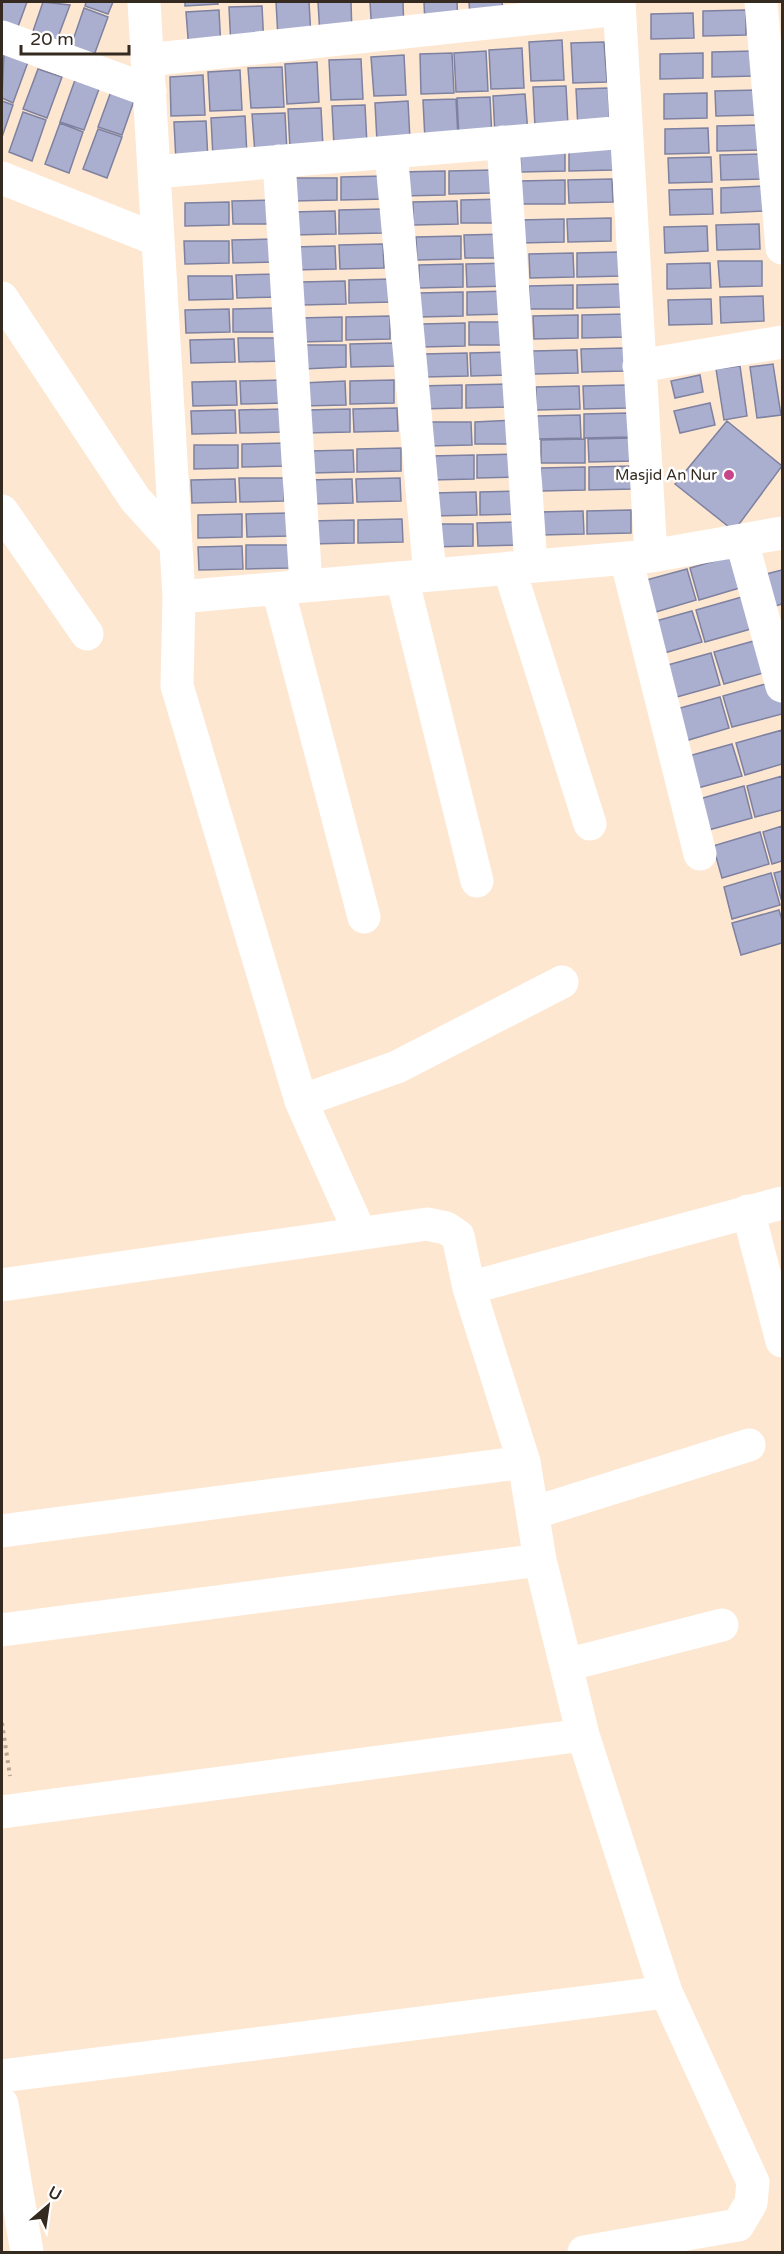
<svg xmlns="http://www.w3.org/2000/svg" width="784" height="2254" font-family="'Varela Round',sans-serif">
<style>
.building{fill:#abafcf;stroke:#7e81a0;stroke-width:1.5}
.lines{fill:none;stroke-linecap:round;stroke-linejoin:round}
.path{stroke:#b8a694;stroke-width:4;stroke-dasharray:3 4.5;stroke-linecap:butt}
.street{stroke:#fff;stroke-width:33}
.poi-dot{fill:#c84489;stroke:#fff;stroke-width:2}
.labels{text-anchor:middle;stroke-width:5;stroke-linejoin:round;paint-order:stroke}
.poi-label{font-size:15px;fill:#342a1f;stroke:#fff;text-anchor:end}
</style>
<rect width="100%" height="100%" fill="#fde7d1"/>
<path class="building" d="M2 2H27L16 32 2 27Z
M43 2 70 5 55 45 31 37Z
M86 2H113L108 14 85 6Z
M185 2H217L218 4 185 6Z
M276 2H309L311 37 278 38Z
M318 2H351L352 34 320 35Z
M370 2H403L404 32 372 34Z
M424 2H457L458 23 425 24Z
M469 2H502L503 14 470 16Z
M262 6 264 46 231 47 229 7Z
M84 8 108 17 93 58 70 49Z
M219 10 221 50 189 51 186 12Z
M746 10V35L703 36V11Z
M693 13 694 38 651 39V14Z
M562 40 564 80 531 81 529 42Z
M604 42 607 82 573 83 571 43Z
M522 48 524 88 491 89 489 50Z
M486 51 488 91 456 92 454 53Z
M754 51 755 76 712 77V52Z
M4 53 28 62 13 103 2 98Z
M452 53 454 93 421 94 420 54Z
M703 53V78L660 79V54Z
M404 55 406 95 374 96 371 57Z
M361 59 363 99 331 100 329 60Z
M317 62 319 102 287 104 285 64Z
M282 67 284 107 251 108 248 68Z
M38 69 62 77 47 118 23 109Z
M240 70 242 110 210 111 208 72Z
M203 75 205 115 171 116 170 77Z
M75 80 99 89 84 130 60 122Z
M113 86 136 95 122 135 98 127Z
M566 86 568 126 535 127 533 87Z
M608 88 610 128 578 129 576 89Z
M759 90V115L716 116 715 91Z
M707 93V118L664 119V94Z
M525 94 528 134 495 135 493 96Z
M490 97 492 137 459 138 457 98Z
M456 99 458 138 425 140 423 100Z
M2 101 13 105 2 137Z
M408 101 410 140 377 142 375 103Z
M365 105 367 145 334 146 332 106Z
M321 108 323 148 290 149 288 109Z
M23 112 46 120 32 161 9 152Z
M285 113 287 152 255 154 252 114Z
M245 116 247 156 213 157 211 118Z
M206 121 208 161 176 162 174 122Z
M60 123 83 132 69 173 45 164Z
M760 125 761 150 717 151V126Z
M708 128 709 153 665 154V129Z
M98 129 122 137 107 178 83 169Z
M613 147V170L569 171V148Z
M565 148V171L521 172 520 149Z
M763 154 764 179 721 180 720 155Z
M711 157 712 182 669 183 668 158Z
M493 170V193L449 194V171Z
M445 171V195L401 196V172Z
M385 176V199L341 200V177Z
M292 178H337V200L293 201Z
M612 179 613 202 569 203 568 180Z
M565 180V204H521V181Z
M764 186 765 211 721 213V188Z
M712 189 713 214 670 215 669 190Z
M505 199V223H461V200Z
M277 200V224H233L232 201Z
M457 201 458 224 413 225V202Z
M229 202V225L185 226V203Z
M383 209V233L339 234V210Z
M335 211 336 234 292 235 291 212Z
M611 218V241L568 242 567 219Z
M564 219V242L520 243 519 220Z
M759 224 760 249 717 250 716 225Z
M707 226 708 251 665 253 664 227Z
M508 234 509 258H465L464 235Z
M461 236V259L417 260 416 237Z
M276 239 277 262 233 263 232 240Z
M184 241H229V263L185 264Z
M383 244 384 268 340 269 339 245Z
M335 246 336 269 292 270 291 247Z
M620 252 621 276 577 277V253Z
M573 253 574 277 530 278 529 254Z
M718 261H762V286L720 287Z
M510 263 511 286 467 287 466 264Z
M710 263 711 288 667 289V264Z
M463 264V287L419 288V265Z
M280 274 281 297 237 298 236 275Z
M188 276H232L233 299 189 300Z
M393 279V302L349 303V280Z
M345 281 346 304 301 305V282Z
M621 284V307L577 308V285Z
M573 285V309H530L529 286Z
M510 291 511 314 467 315V292Z
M463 292V316L419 317V293Z
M763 296 764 321 721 323 720 297Z
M711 299 712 324 669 325 668 300Z
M277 308 278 332H233V309Z
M229 309 230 332 186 333 185 310Z
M626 314V337L582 338V315Z
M578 315V338L534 339 533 316Z
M390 316V339L346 340V317Z
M342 317V341L298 342V318Z
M469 322H512L513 345H469Z
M465 323V346L421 347V324Z
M238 338H283V361L239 362Z
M234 339 235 362 191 363 190 340Z
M394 343 395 366 351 367 350 344Z
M302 345H346V367L303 369Z
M625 348 626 371 582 372 581 349Z
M577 350 578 373 534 374 533 351Z
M515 352V375L471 376 470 353Z
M467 353 468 376 424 377 423 354Z
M773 364 781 415 757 418 750 367Z
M740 366 747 416 724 420 716 369Z
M700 375 703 392 675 398 671 381Z
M284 380 285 403 241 404 240 381Z
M394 380V403L350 404V381Z
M236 381 237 405 193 406 192 382Z
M345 381 346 405 302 406V383Z
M510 384V407L466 408V385Z
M462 385V408L418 409V386Z
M627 385 628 408 584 409 583 386Z
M579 386 580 409 536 410V387Z
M710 403 715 425 680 433 674 411Z
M397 408 398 431 354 432 353 409Z
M283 409V432L240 433 239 410Z
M350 409V432L306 433V410Z
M235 410 236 433 192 434 191 411Z
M628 413V437L584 438V414Z
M580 415 581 438 537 439 536 416Z
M518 420 519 444H475V422Z
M727 421 782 466 734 531 675 484Z
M427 422H471L472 445 427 446Z
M632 438 633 461 589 462 588 439Z
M585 439V463H541V440Z
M286 443V466L242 467V444Z
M194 445H238V468L194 469Z
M401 448V471L357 472V449Z
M353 450 354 472 310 473 309 451Z
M521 454 522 477 477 478V455Z
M474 455V479L430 480V456Z
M633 466V489L589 490V467Z
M585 467V490L541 491V468Z
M239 478H284V501L240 502Z
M400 478 401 501 357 502 356 479Z
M235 479 236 502 192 503 191 480Z
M352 479 353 503 309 504 308 480Z
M524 491V514L480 515V492Z
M476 492 477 515 433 516 432 493Z
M631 510V533L587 534V511Z
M583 511 584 534 540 535 539 512Z
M290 513V536L247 537 246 514Z
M242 514V537L198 538V515Z
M402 519 403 542 358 543V520Z
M354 520V543L310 544V521Z
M521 522V545L478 546 477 523Z
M429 524H473V546L429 547Z
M246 545H289L290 568 246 569Z
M242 546 243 569 199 570 198 547Z
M743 553 753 584 699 600 690 568Z
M687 569 696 600 649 614 639 582Z
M782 570V604L772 607 762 575Z
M749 595 758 627 705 642 696 610Z
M692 611 702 642 654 656 645 624Z
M768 637 777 669 724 684 714 652Z
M711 653 720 685 673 698 664 666Z
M776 681 782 702V714L732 727 723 696Z
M720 697 729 728 682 742 673 710Z
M782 730V764L745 775 736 743Z
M732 744 742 776 694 789 685 757Z
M782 776V810L755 817 747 786Z
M744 786 752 818 705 831 696 800Z
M782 826V861L772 864 763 832Z
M760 832 769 864 722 878 713 846Z
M782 871V902L774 873Z
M771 873 780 905 732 919 724 887Z
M779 910 782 920V943L741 955 732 923Z"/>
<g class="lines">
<path class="path" d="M2 1723 10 1776"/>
<path class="street" d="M144 2 179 597 177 686 301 1101 360 1233
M619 2 651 556
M761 2 782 248
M2 37 150 91
M147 60 619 9
M503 142 531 566
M391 152 430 575
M279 161 306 585
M154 172 626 132
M2 178 158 240
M2 298 135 499 174 542
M639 366 782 342
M2 511 87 634
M742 542 782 686
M626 558 700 854
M509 568 590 824
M402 578 477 881
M278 589 364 917
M179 597 651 556 782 533
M301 1101 397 1067 562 982
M748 1211 782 1341
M2 1285 427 1224 446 1228 458 1236 469 1288 524 1462 540 1560 583 1735 666 1992 753 2182 751 2203 738 2225 584 2252
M469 1288 782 1203
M533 1513 749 1445
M2 1531 524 1462
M2 1630 540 1560
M566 1665 722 1625
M2 1812 583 1735
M2 2076 666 1992
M2 2104 27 2252"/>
</g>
<circle class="poi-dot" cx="729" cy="475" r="6"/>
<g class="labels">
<g class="poi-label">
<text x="717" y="480">Masjid An Nur</text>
</g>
</g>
<rect width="784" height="2254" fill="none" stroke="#342a1f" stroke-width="6"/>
<g transform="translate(48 2206) rotate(29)" stroke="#ffffff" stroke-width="4.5" paint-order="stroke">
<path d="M0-4.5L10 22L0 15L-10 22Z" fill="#342a1f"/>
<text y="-9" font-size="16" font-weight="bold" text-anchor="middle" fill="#342a1f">U</text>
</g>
<path d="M21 45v9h108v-9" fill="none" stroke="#342a1f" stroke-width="3"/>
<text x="30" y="45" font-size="18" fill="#342a1f" stroke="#ffffff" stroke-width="4.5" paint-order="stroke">20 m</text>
</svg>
